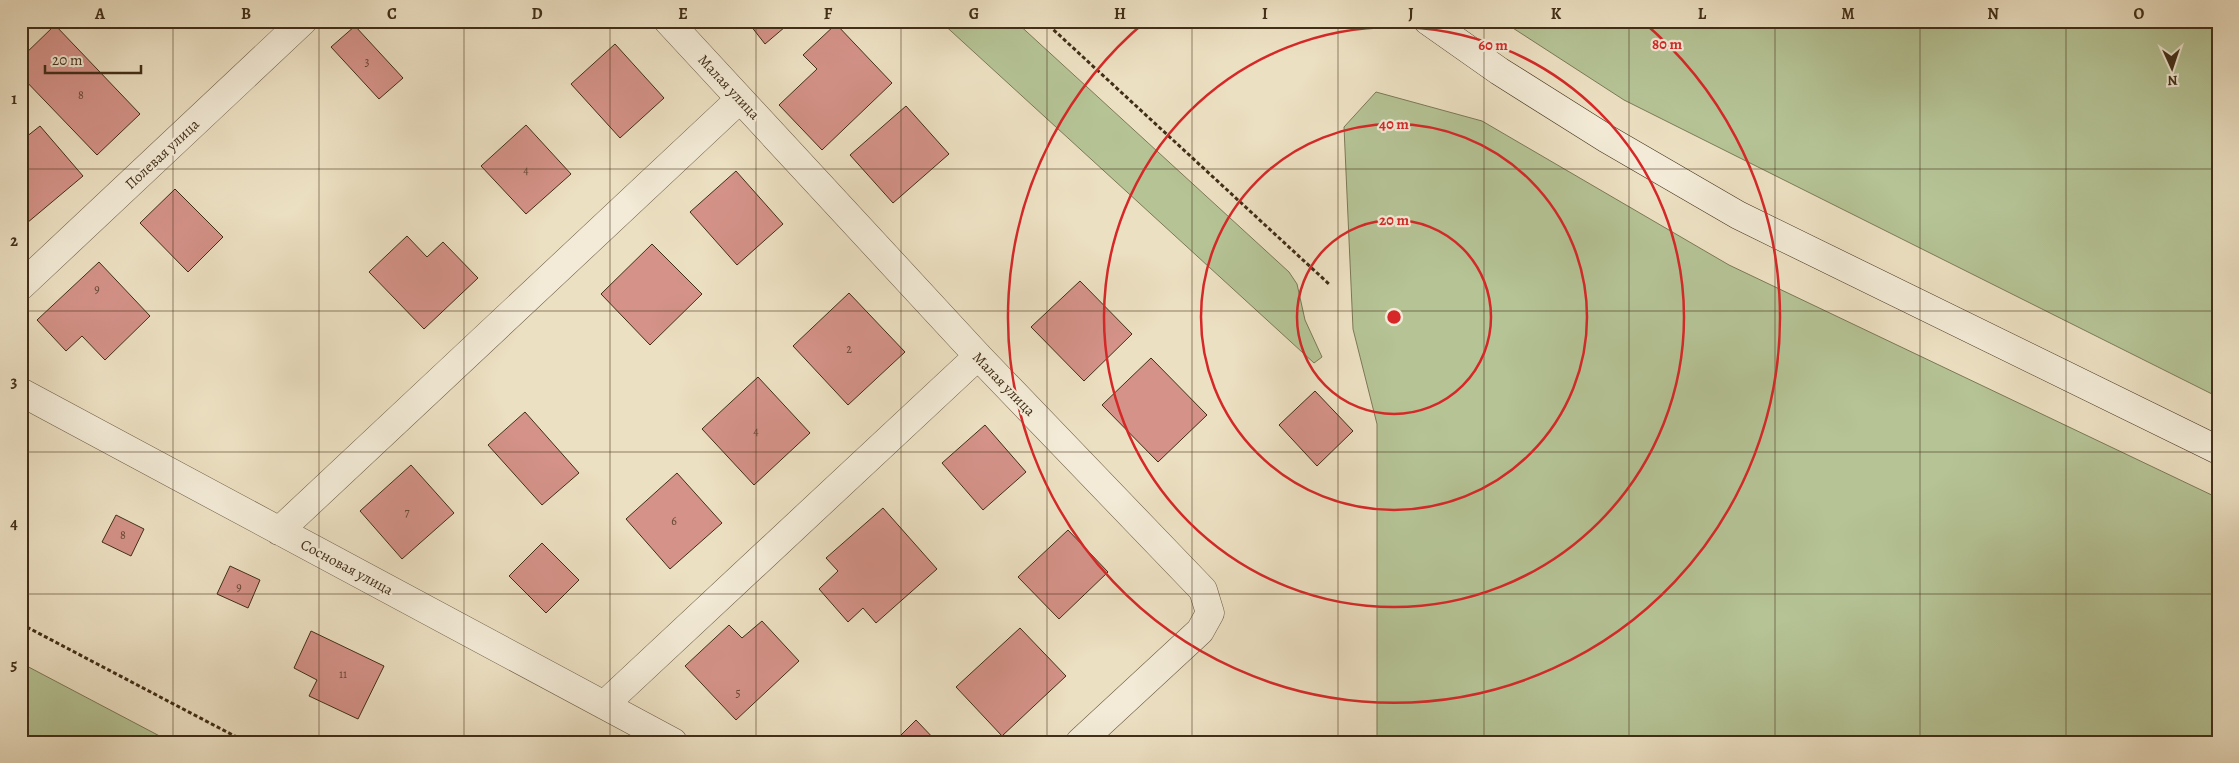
<svg xmlns="http://www.w3.org/2000/svg" width="2239" height="763" font-family="Alegreya,serif">
<style>
.green{fill:#b5c395;stroke:#7c7856}
.building{fill:#d49288;stroke:#422e18}
.lines{fill:none;stroke-linecap:round;stroke-linejoin:round}
.minor-casing{stroke:#6c5a42;stroke-width:29}
.secondary-casing{stroke:#422e18;stroke-width:29}
.path{stroke:#422e18;stroke-width:3;stroke-dasharray:4 2.5;stroke-linecap:butt}
.minor{stroke:#f3ebd7;stroke-width:28}
.secondary{stroke:#f3ebd7;stroke-width:28}
.grid{fill:none;stroke:#422e18;stroke-width:1;stroke-opacity:0.55}
.ring{fill:none;stroke:#d62828;stroke-width:2.5}
.labels{text-anchor:middle;stroke-width:4.5;stroke-linejoin:round;paint-order:stroke}
.number-label{font-size:12px;fill:#664734}
.street-label{font-size:15px;fill:#422e18;stroke:#f3ebd7}
.centre{fill:#d62828;stroke:#f3ebd7;stroke-width:2.5}
.ring-label{font-size:15px;text-anchor:middle;font-weight:bold;fill:#d62828;stroke:#f3ebd7;stroke-width:4.5;stroke-linejoin:round;paint-order:stroke}
.neatline{fill:none;stroke:#422e18;stroke-width:2}
.grid-label{font-size:16px;text-anchor:middle;font-weight:bold;fill:#422e18}
</style>
<rect width="100%" height="100%" fill="#ece0c2"/>
<filter id="stains"><feTurbulence type="fractalNoise" baseFrequency=".004" numOctaves="4"/><feColorMatrix values="0 0 0 0 .2 0 0 0 0 .09 0 0 0 0 .02 0 0 0 .5 -.17"/></filter>
<radialGradient id="worn" r=".72"><stop offset=".6" stop-color="#630" stop-opacity="0"/><stop offset="1" stop-color="#630" stop-opacity=".3"/></radialGradient>
<path class="green" d="M940 21H1015L1289 272 1297 284 1305 320 1322 357 1314 363Z
M1502 21H2218V397L1624 100Z
M1376 92 1482 121 1729 265 2218 498V742H1377V424L1353 329 1344 127Z
M21 663 171 742H21Z"/>
<path class="building" d="M747 21H792L765 44Z
M836 24 892 83 822 150 779 105 817 69 803 55Z
M55 25 140 114 97 155 21 76V58Z
M355 26 403 78 379 99 331 47Z
M615 44 664 98 620 138 571 84Z
M906 106 949 154 893 203 850 155Z
M526 125 571 174 526 214 481 166Z
M40 126 83 176 21 228V141Z
M736 171 783 224 737 265 690 212Z
M175 189 223 237 188 272 140 223Z
M407 236 427 257 443 242 478 278 424 329 369 272Z
M652 244 702 294 650 345 601 294Z
M99 262 150 316 105 360 82 336 66 351 37 320Z
M1080 281 1132 334 1084 381 1031 327Z
M849 293 905 352 848 405 793 346Z
M1151 358 1207 415 1158 462 1102 405Z
M758 377 810 433 754 485 702 429Z
M1315 391 1353 431 1317 466 1279 425Z
M525 412 579 473 542 505 488 445Z
M985 425 1026 472 983 510 942 463Z
M411 465 454 513 402 559 360 511Z
M677 473 722 523 670 569 626 519Z
M883 508 937 569 876 623 863 608 848 622 819 589 838 571 826 558Z
M116 515 144 529 131 556 102 542Z
M1068 530 1108 572 1059 619 1018 577Z
M542 543 579 580 546 613 509 576Z
M230 566 260 580 248 608 217 594Z
M762 621 799 661 736 720 685 666 729 625 742 638Z
M1020 628 1066 676 1002 736 956 687Z
M311 631 384 666 358 719 309 696 317 680 294 668Z
M916 720 937 742H894Z"/>
<g class="lines">
<g class="minor-casing">
<path id="minor" d="M668 21 978 356 1203 590 1210 613 1200 631 1080 742
M21 286 303 21
M21 392 673 742
M279 531 740 99
M604 705 978 356"/>
</g>
<g class="secondary-casing">
<path id="secondary" d="M1428 21 1499 71 1607 139 1738 215 2218 450"/>
</g>
<path class="path" d="M1044 21 1329 284
M21 624 246 742"/>
<use href="#minor" class="minor"/>
<use href="#secondary" class="secondary"/>
</g>
<path class="grid" d="M173 21V742M319 21V742M464 21V742M610 21V742M756 21V742M901 21V742M1047 21V742M1192 21V742M1338 21V742M1484 21V742M1629 21V742M1775 21V742M1920 21V742M2066 21V742M21 169H2218M21 311H2218M21 452H2218M21 594H2218"/>
<g class="ring">
<circle cx="1394" cy="317" r="97"/>
<circle cx="1394" cy="317" r="193"/>
<circle cx="1394" cy="317" r="290"/>
<path d="M1642 21A386 386 0 1 1 1146 21"/>
</g>
<g class="labels">
<g class="number-label">
<text x="367" y="66">3</text>
<text x="81" y="99">8</text>
<text x="526" y="174">4</text>
<text x="97" y="293">9</text>
<text x="849" y="353">2</text>
<text x="756" y="435">4</text>
<text x="407" y="516">7</text>
<text x="674" y="525">6</text>
<text x="123" y="539">8</text>
<text x="239" y="591">9</text>
<text x="343" y="678">11</text>
<text x="738" y="697">5</text>
</g>
<g class="street-label">
<text transform="translate(729 87) rotate(47)" y="5">Малая улица</text>
<text transform="translate(162 154) rotate(-43)" y="5">Полевая улица</text>
<text transform="translate(1004 384) rotate(46)" y="5">Малая улица</text>
<text transform="translate(347 567) rotate(28)" y="5">Сосновая улица</text>
</g>
</g>
<circle cx="1394" cy="317" r="8" class="centre"/>
<g class="ring-label">
<text x="1667" y="49">80 m</text>
<text x="1493" y="50">60 m</text>
<text x="1394" y="129">40 m</text>
<text x="1394" y="225">20 m</text>
</g>
<rect width="2239" height="763" fill="none" stroke="#ece0c2" stroke-width="55"/>
<g transform="translate(2172 68) rotate(177)" stroke="#f3ebd7" stroke-width="4" paint-order="stroke">
<path d="M0-4L9 19L0 12L-9 19Z" fill="#422e18"/>
<text y="-8" font-size="14" font-weight="bold" text-anchor="middle" fill="#422e18">N</text>
</g>
<path d="M45 65v8h96v-8" fill="none" stroke="#422e18" stroke-width="2.5"/>
<text x="52" y="65" font-size="15" fill="#422e18" stroke="#f3ebd7" stroke-width="4" paint-order="stroke">20 m</text>
<rect x="28" y="28" width="2184" height="708" class="neatline"/>
<g class="grid-label">
<text x="100" y="19">A</text>
<text x="246" y="19">B</text>
<text x="392" y="19">C</text>
<text x="537" y="19">D</text>
<text x="683" y="19">E</text>
<text x="828" y="19">F</text>
<text x="974" y="19">G</text>
<text x="1120" y="19">H</text>
<text x="1265" y="19">I</text>
<text x="1411" y="19">J</text>
<text x="1556" y="19">K</text>
<text x="1702" y="19">L</text>
<text x="1848" y="19">M</text>
<text x="1993" y="19">N</text>
<text x="2139" y="19">O</text>
<text x="14" y="104">1</text>
<text x="14" y="246">2</text>
<text x="14" y="387">3</text>
<text x="14" y="529">4</text>
<text x="14" y="670">5</text>
</g>
<rect width="100%" height="100%" filter="url(#stains)"/>
<rect width="100%" height="100%" fill="url(#worn)"/>
</svg>
